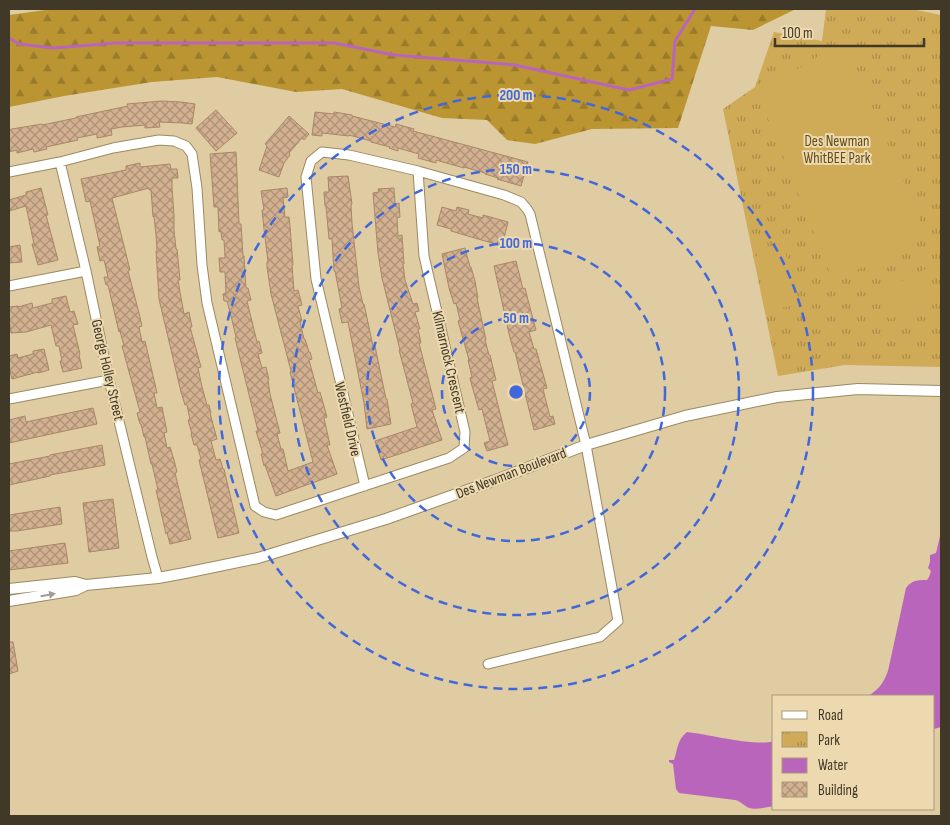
<svg xmlns="http://www.w3.org/2000/svg" width="950" height="825" font-family="'Sofia Sans Condensed',sans-serif">
<style>
.forest{fill:url(#forest-firs)}
.park{fill:url(#park-tufts)}
.garden{fill:#cfab57}
.water{fill:#b865bb}
.lines{fill:none;stroke-linecap:round;stroke-linejoin:round}
.stream{stroke:#b865bb;stroke-width:3}
.building{fill:url(#building-cross-hatch);stroke:#a88767}
.minor-casing{stroke:#9b8960;stroke-width:11}
.tertiary-casing{stroke:#9b8960;stroke-width:12}
.minor{stroke:#fff;stroke-width:9}
.tertiary{stroke:#fff;stroke-width:10}
.oneway{fill:#a09c94}
.ring{fill:none;stroke:#4068da;stroke-width:2.5;stroke-dasharray:9 6}
.labels{text-anchor:middle;stroke-width:4;stroke-linejoin:round;paint-order:stroke}
.park-label{font-size:15px;fill:#634e1b;stroke:#edd9af}
.street-label{font-size:15px;fill:#413928;stroke:#edd9af}
.centre{fill:#4068da;stroke:#edd9af;stroke-width:2.5}
.ring-label{font-size:15px;text-anchor:middle;font-weight:bold;fill:#4068da;stroke:#edd9af;stroke-width:4;stroke-linejoin:round;paint-order:stroke}
</style>
<defs>
<pattern id="forest-firs" width="22" height="20" patternUnits="userSpaceOnUse" patternTransform="scale(1.25)"><rect width="22" height="20" fill="#bc9533"/><path d="M5 1l3.5 6h-7zM16 11l3.5 6h-7z" fill="#9a7b2b"/></pattern>
<pattern id="park-tufts" width="24" height="20" patternUnits="userSpaceOnUse" patternTransform="scale(1.25)"><rect width="24" height="20" fill="#cfab57"/><path d="M3 7l-1-3M5 7V3M7 7l1-3M15 17l-1-3M17 17v-4M19 17l1-3" fill="none" stroke="#aa8c48"/></pattern>
<pattern id="building-cross-hatch" width="8" height="8" patternUnits="userSpaceOnUse" patternTransform="scale(1.25)"><rect width="8" height="8" fill="#d3b190"/><path d="M0 0l8 8M0 8l8-8" fill="none" stroke="#ad9176"/></pattern>
</defs>
<rect width="100%" height="100%" fill="#e0cca2"/>
<path class="forest" d="M52 9H796L753 30 711 26 678 128 592 129 535 144 507 140 487 120 442 118 342 89 296 92 217 77 152 82 64 96 9 107V15Z"/>
<path class="park" d="M826 9H912L941 15V367L845 365 778 376 723 109 755 87 774 32 822 41Z"/>
<path class="garden" d="M844 40 927 237 833 281 758 94Z
M784 246 798 305 770 310 754 257Z
M925 269 937 297 891 319 879 293Z"/>
<path class="water" d="M941 532V727L934 729V696H868C879 689 883 684 888 671L906 588C912 580 917 580 927 580L929 577 931 571 928 568 930 562V555L936 553Z
M687 732C707 734 757 747 774 741V806C767 807 756 810 749 808 744 806 741 801 735 800L679 793 676 789 673 764 669 762V760H674C678 748 677 740 687 732Z"/>
<g class="lines">
<path class="stream" d="M9 38 19 44 53 48 116 43H334L394 55 515 65 629 90 672 79 675 41 695 9"/>
</g>
<path class="building" d="M162 101 181 102 195 104 192 124 183 123 159 122 160 127 145 128V125L122 127 111 129 112 135 97 138V134L77 138 78 140 46 147 47 149 34 152 33 149 17 153V150L9 152V130L12 129 42 124V125L76 118V117L128 106 127 104Z
M216 110 237 133 216 151 196 128Z
M315 112 334 114V112L352 115V116L395 127 396 124 414 129 413 131 528 162 521 186 497 179 498 178 485 174V173L464 167V168L436 160V163L418 158 419 154 398 148V151L389 148 390 147 371 142V141L349 135V136L322 133V136L312 135Z
M289 116 309 134 304 140 302 138 289 153 290 155 284 163 279 177 259 170 267 146 265 144Z
M236 152 239 224H241L243 256H244L246 288H248L251 300 247 301 257 342 259 341 262 353 258 354 262 368 266 367 269 380H268L270 394 280 433 277 434 281 449H283L288 471 313 462 290 372 291 371 271 294 267 267V262H268L264 229 262 210H264L261 191 287 188 288 197 283 198 285 217H289L290 226 293 265H292L294 291 298 290 302 305 298 306 302 321 300 322 304 339H305L309 352H310L312 359 309 360 318 393 320 392 327 417 324 418 330 445H327L337 474 276 496 265 465 264 466 261 454H263L256 431H258L235 338 236 337 232 320 227 301H224L223 294 226 293 225 272H220L219 258H225L224 240H222L221 231 219 232 218 207H214L210 154Z
M140 163V167L170 164 171 169H177L178 178H172V188L174 215V230L176 249H177L180 280H178L180 292 184 314 189 312 192 327H190L201 367 198 368 202 387 207 405H209L211 413H210L217 439 211 441 216 460 220 459 223 469H224L239 533 218 538 199 460 201 459 197 445H194L191 434H192L188 420H190L187 405H185L181 392 159 299 156 251H157L156 235 154 216 153 217 151 190H149V188L112 198 130 270 128 271 139 313 142 326 139 327 142 342 145 341 157 393H154L157 408 162 407 167 432 164 433 167 448 170 447 174 460 177 472 175 473 191 539 170 544 167 533 166 534 156 490H158L152 464H151L145 437H144L141 424H140L137 413 140 412 122 346H124L120 331 119 332 108 285H106L104 277H108L104 260 100 261 97 247 100 246 90 201 86 202 81 179 126 170V166Z
M348 176 352 204 351 205 352 223 359 287 363 304H364L373 346H375L386 399H387L391 424 367 429 364 403 348 322 342 323 339 309 342 308 335 271H334L332 239H329L326 206H325L324 192H329L328 177Z
M41 188 48 215H46L58 260 38 265 32 244H34L26 206 9 211V200L26 195V192Z
M394 188 395 204 399 203 400 217 397 218 398 236 402 235 404 264H403L405 280 413 304 417 303 419 311 415 312 420 329H418L421 343H419L436 409 432 410 442 440 381 460 375 441 417 427 411 404 413 403 399 350H400L382 278 378 253 373 193 379 192 378 189Z
M442 207 456 211 457 207 469 210 468 214 483 218V215L508 222 502 246 451 231V229L437 225Z
M20 245 22 262 9 263V247Z
M465 248 470 267H471L475 281 478 298H477L486 340H485L489 355H490L496 380 492 381 508 445 487 451 484 443 490 441 482 409 479 410 472 386 470 378 472 377 468 360H469L458 321 460 320 456 303 454 304 449 288 442 254Z
M516 261 523 289 525 288 528 300 536 330 529 332 534 349H536L547 388 543 389 550 417 553 416 555 424 534 430 515 352H514L510 338 494 266Z
M66 296 70 312 74 311 78 324 73 325 80 354 79 355 82 368 63 372 60 361H62L59 346H56L51 325 26 332 11 333 9 318V307L18 306V307L32 303 33 308 52 303V299Z
M44 349 49 370 38 373V372L12 379 9 367V356L17 354 18 358 33 354V351Z
M93 408 97 424 9 443V420L25 416 26 422Z
M102 445 105 465 50 475V476L9 485V464L50 456V455Z
M113 499 119 548 89 552 83 503Z
M60 507 62 524 17 531H9V515Z
M65 543 68 563 9 570V551Z
M9 642H13L18 671 9 674Z"/>
<g class="lines">
<g class="minor-casing">
<path id="minor" d="M60 162 86 271 109 380 152 557 158 578
M9 172 60 162 113 148 159 140 174 141 186 146 192 154 197 188 202 265 207 303 255 506 264 512 276 515 449 458 464 448 465 432 424 256 418 171
M9 286 86 271
M9 399 109 380
M365 486 316 279 306 177 311 161 322 152 349 155 418 171 504 195 521 202 527 209 530 214 586 445 618 621 600 637 488 664"/>
</g>
<g class="tertiary-casing">
<path id="tertiary" d="M9 589 75 582 86 585
M9 601 76 590 86 585 158 578 185 573 258 558 386 519 493 481 586 445 685 416 777 397 858 389 941 391"/>
</g>
<use href="#minor" class="minor"/>
<use href="#tertiary" class="tertiary"/>
</g>
<defs><path id="oneway-solid" d="M-6-.8H1V-3.2L6.5 0L1 3.2V.8H-6Z" transform="scale(1.25)"/></defs>
<use class="oneway" href="#oneway-solid" transform="translate(48 595) rotate(-10)"/>
<g class="ring">
<circle cx="516" cy="392" r="74"/>
<circle cx="516" cy="392" r="149"/>
<circle cx="516" cy="392" r="223"/>
<circle cx="516" cy="392" r="297"/>
</g>
<g class="labels">
<g class="park-label">
<text x="837" y="146">Des Newman<tspan x="837" dy="17">WhitBEE Park</tspan></text>
</g>
<g class="street-label">
<text transform="translate(449 362) rotate(77)" y="5">Kilmarnock Crescent</text>
<text transform="translate(108 370) rotate(77)" y="5">George Holley Street</text>
<text transform="translate(348 419) rotate(77)" y="5">Westfield Drive</text>
<text transform="translate(511 473) rotate(-21)" y="5">Des Newman Boulevard</text>
</g>
</g>
<circle cx="516" cy="392" r="8" class="centre"/>
<g class="ring-label">
<text x="516" y="100">200 m</text>
<text x="516" y="174">150 m</text>
<text x="516" y="248">100 m</text>
<text x="516" y="323">50 m</text>
</g>
<rect width="950" height="825" fill="none" stroke="#413928" stroke-width="20"/>
<rect x="772" y="695" width="162" height="115" fill="#edd9af" stroke="#a89979"/>
<rect x="782" y="711" width="25" height="8" fill="#ffffff" stroke="#a89979"/>
<text x="818" y="720" font-size="15" fill="#413928">Road</text>
<rect x="782" y="732" width="25" height="15" fill="url(#park-tufts)" stroke="#a89979"/>
<text x="818" y="745" font-size="15" fill="#413928">Park</text>
<rect x="782" y="758" width="25" height="15" fill="#b865bb" stroke="#a89979"/>
<text x="818" y="770" font-size="15" fill="#413928">Water</text>
<rect x="782" y="782" width="25" height="15" fill="url(#building-cross-hatch)" stroke="#a89979"/>
<text x="818" y="795" font-size="15" fill="#413928">Building</text>
<path d="M775 38v8h149v-8" fill="none" stroke="#413928" stroke-width="2.5"/>
<text x="782" y="38" font-size="15" fill="#413928" stroke="#edd9af" stroke-width="4" paint-order="stroke">100 m</text>
</svg>
